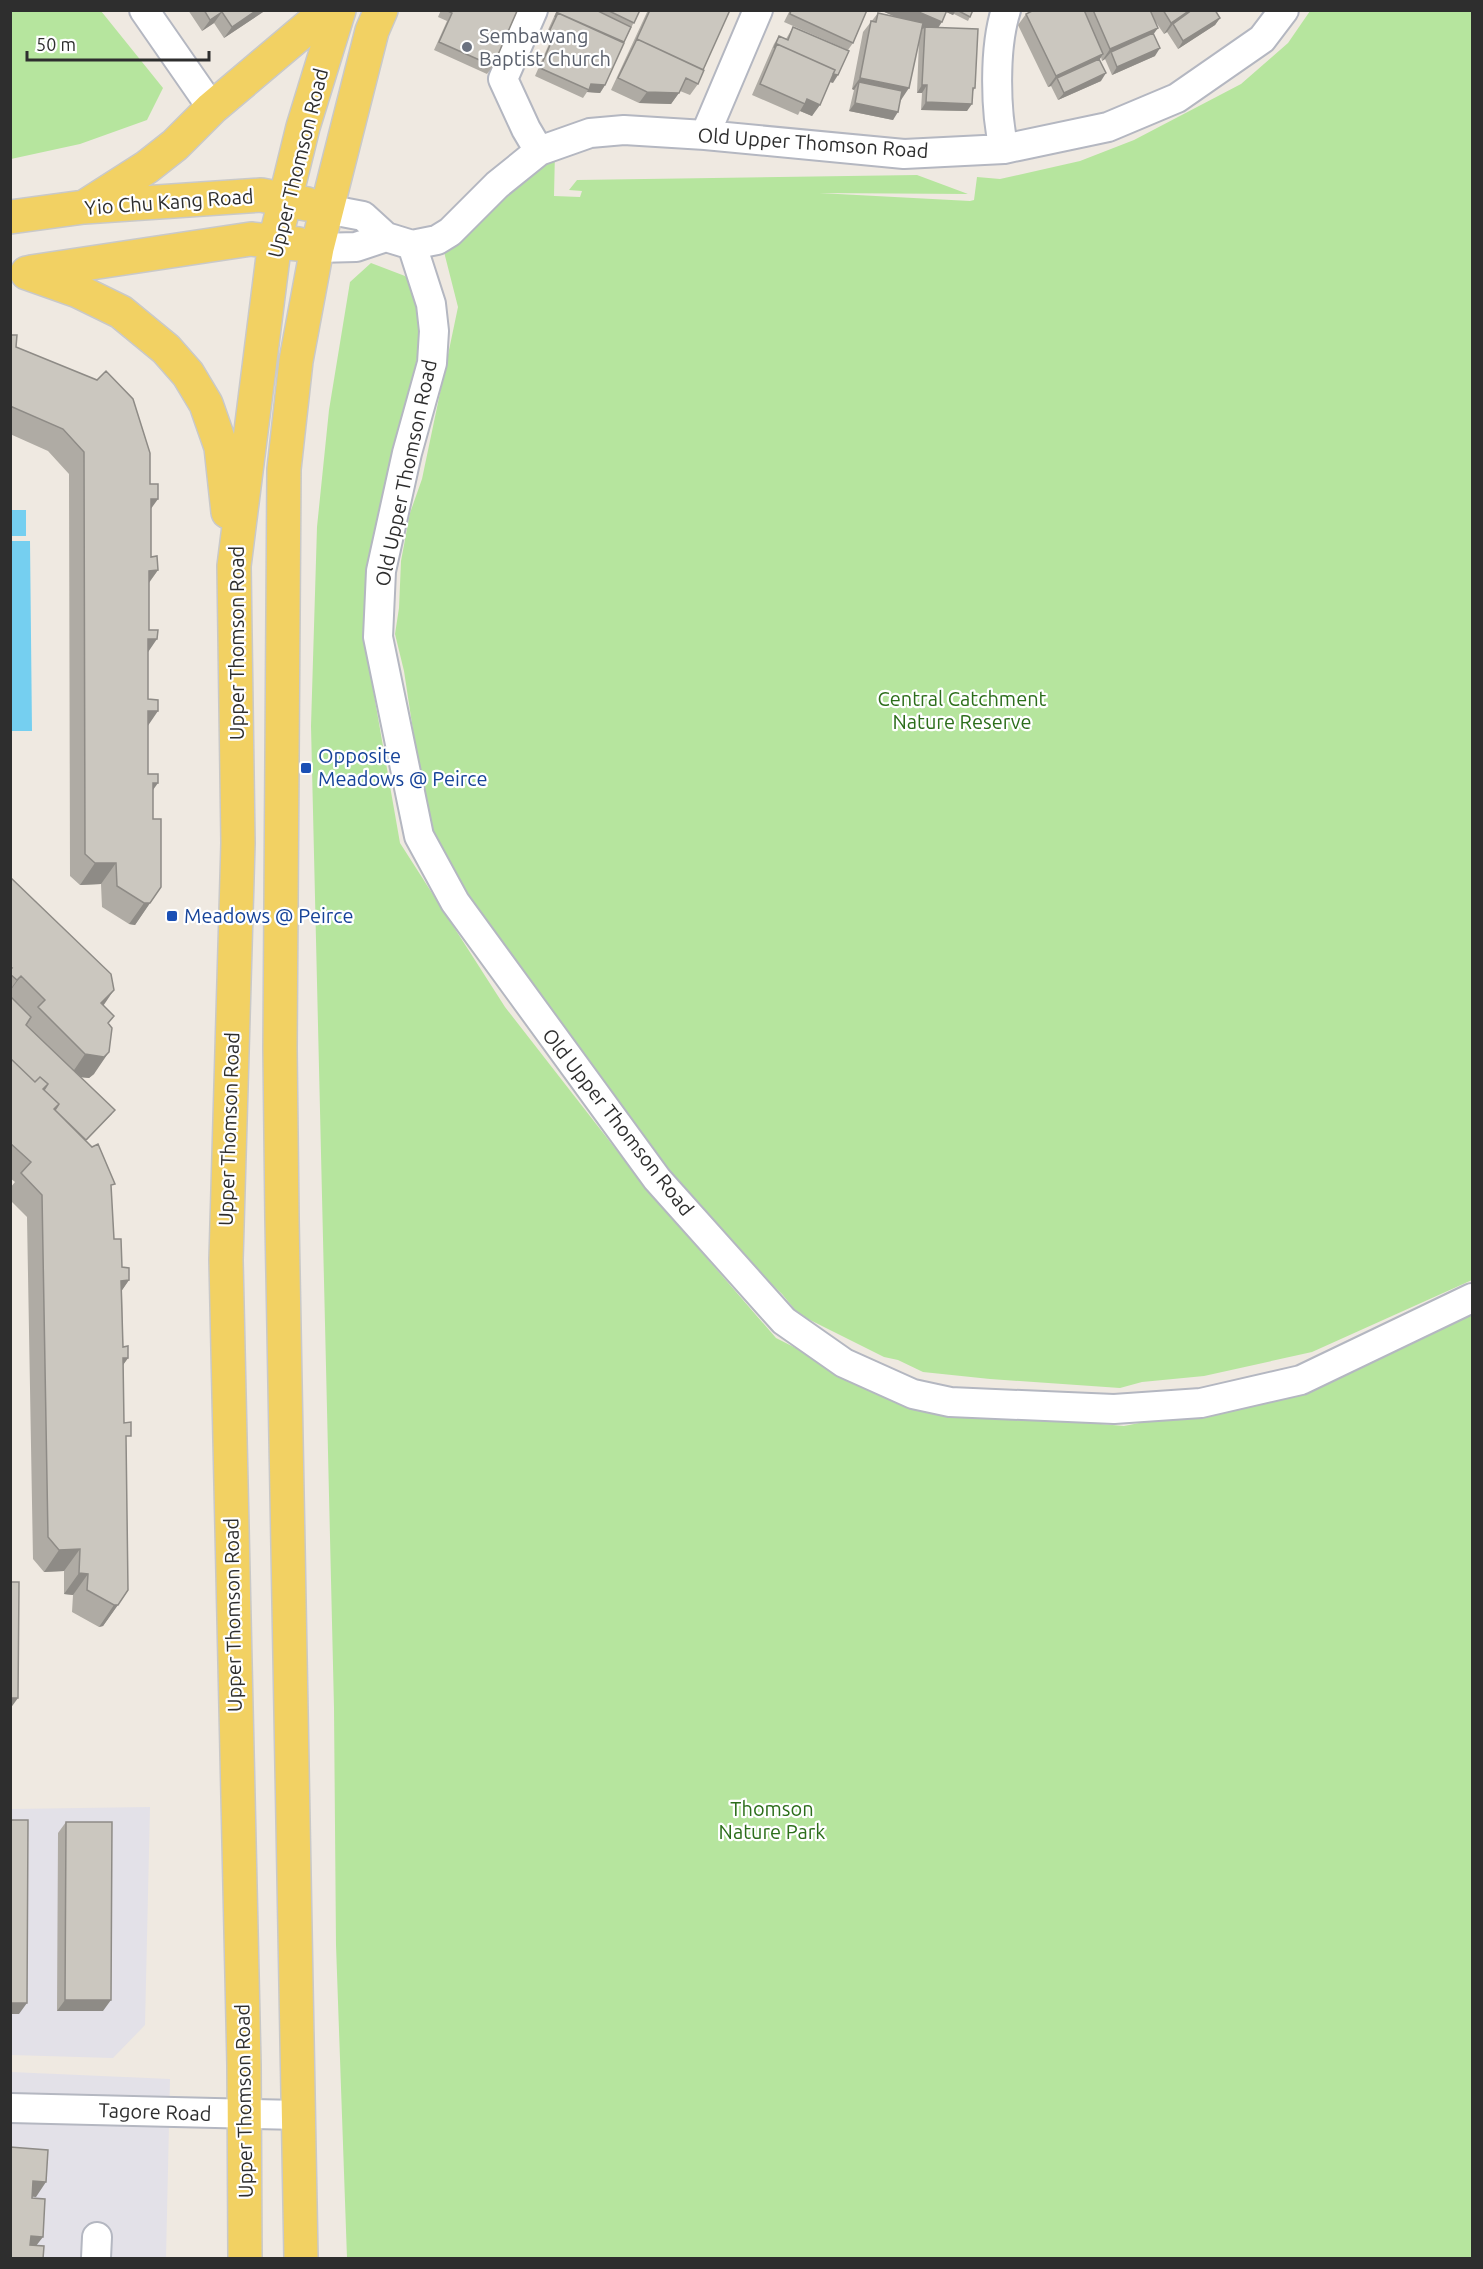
<svg xmlns="http://www.w3.org/2000/svg" width="1483" height="2269" font-family="Ubuntu,sans-serif">
<style>
.industrial{fill:#e3e1e8}
.green{fill:#b6e59e}
.water{fill:#75cff0}
.lines{fill:none;stroke-linecap:round;stroke-linejoin:round}
.minor-casing{stroke:#b4b7c1;stroke-width:32}
.major-casing{stroke:#c9c9c9;stroke-width:36}
.minor{stroke:#fff;stroke-width:28}
.major{stroke:#f2d163;stroke-width:33}
.wall{fill:#afaba4}
.shaded-wall{fill:#8e8b86}
.building{fill:#cbc7bf;stroke:#8e8b86;stroke-width:1.5}
.worship-dot{fill:#6b7280;stroke:#fff;stroke-width:2}
.transit-dot{fill:#1a4fb4;stroke:#fff;stroke-width:2}
.labels{text-anchor:middle;stroke-width:4.5;stroke-linejoin:round;paint-order:stroke}
.worship-label{font-size:20px;fill:#5b616d;stroke:#fff;text-anchor:start}
.street-label{font-size:20px;fill:#2e2e2e;stroke:#fff}
.park-label{font-size:20px;fill:#2c6e1b;stroke:#fff}
.transit-label{font-size:20px;fill:#164399;stroke:#fff;text-anchor:start}
</style>
<rect width="100%" height="100%" fill="#efe9e1"/>
<path class="industrial" d="M150 1807 145 2025 113 2058 11 2055V1809Z
M11 2072 170 2079 166 2258H11Z"/>
<path class="green" d="M10 11H101L163 88 147 120 80 144 11 159Z
M1310 11H1472V1280L1312 1352 1204 1376 1142 1382 1120 1388 990 1379 923 1372 898 1360 884 1357 808 1319 796 1311 782 1294 728 1243 658 1161 431 849 404 671 395 634 399 608 401 561 410 513 422 479 458 307 442 244 555 151 554 196 580 197 582 191 569 190 577 180 917 175 968 194 819 193 970 201 974 200 977 177 1000 179 1080 161 1134 140 1241 84 1288 43Z
M371 263 405 276 428 302 363 632 400 843 505 1007 646 1188 776 1338 914 1408 1124 1426 1316 1388 1472 1314V2258H347L336 1945 334 1708 311 726 317 527 329 410 350 282Z"/>
<path class="water" d="M11 510H26V536H11Z
M11 541H30L32 731H11Z"/>
<g class="lines">
<g class="minor-casing">
<path id="minor" d="M144 10 212 108
M533 10 503 79 526 129 539 151
M705 135 758 10
M1004 149C995 111 994 47 1006 10
M326 209 363 216 386 237 412 245 437 240 450 232 497 185 539 151 590 133 624 130 705 135 904 154 1004 149 1018 146 1108 127 1177 98 1262 39 1284 10
M412 245 431 304 434 331 432 363 407 453 381 571 378 637 419 836 455 902 657 1179 784 1321 844 1363 913 1394 950 1402 1114 1409 1201 1403 1301 1380 1472 1298
M317 248 356 247 386 237
M10 2108 300 2115
M96 2258 97 2237"/>
</g>
<g class="major-casing">
<path id="major" d="M86 206 147 167 175 145 212 108 328 10
M10 217 84 207 261 195 307 204
M31 272 251 239 298 244
M27 273 78 291 121 312 166 349 188 374 206 404 221 447 228 512
M245 2258 244 2065 226 1260 238 843 234 566 275 241 303 127 339 10
M301 2258 282 1219 280 1049 284 469 296 361 317 248 372 31 381 10"/>
</g>
<use href="#minor" class="minor"/>
<use href="#major" class="major"/>
</g>
<path class="wall" d="M188 10H266L224 38 214 23 202 31Z
M441 10H517L493 66 487 74 434 50 447 21 438 17Z
M557 10H640L624 42 605 85 600 93 587 92 583 98 535 76 549 44 543 41Z
M648 10H730L703 70 698 84 690 95 680 91 671 104 639 103 611 90Z
M790 10H867L853 43 848 50 784 22Z
M882 10H973L968 21 954 14 953 15 946 12 938 27 975 88 973 91 967 111 921 110 922 93H917L919 40 901 100 893 120 849 111 854 90 852 89 863 32 878 13 894 16 882 11Z
M1034 10H1215L1220 18 1215 25 1178 49 1167 32 1164 34 1155 21 1154 34 1155 56 1112 75 1105 59 1102 61 1101 57 1100 59 1101 81 1058 100 1051 86 1048 87 1018 25 1026 14Z
M793 27 833 83 830 82 812 116 800 111 798 115 752 95 774 44 779 36 786 39Z
M10 335 16 347 150 484 151 557 158 570 149 583 148 653V774L153 791V819L161 887 135 925 129 924 102 907 101 884 80 885 70 876 69 474 48 451 10 434Z
M10 877 103 1005 108 1023 94 1074 89 1078 80 1077 112 1114 86 1141 111 1189 114 1239 122 1267 129 1280 122 1290 123 1347 128 1358 123 1365 124 1423 126 1442 128 1590 103 1626 99 1627 72 1612 73 1595 64 1594V1571L44 1572 33 1559 27 1217 10 1200V1188L15 1182 10 1178Z
M66 1822 103 2011H57L58 1833Z"/>
<path class="shaded-wall" d="M257 10H266L224 38 232 27Z
M882 10H914L942 22 934 34 925 27 923 29 882 11Z
M944 10H956L953 15 944 11Z
M1190 10H1198L1173 24 1167 32 1164 34 1171 23Z
M222 12 214 23 202 31 210 20Z
M1220 18 1215 25 1178 49 1183 41Z
M1158 28 1150 39 1111 52 1105 59 1102 61 1110 49Z
M775 48 838 75 833 83 772 57Z
M1160 48 1155 56 1112 75 1117 67Z
M1103 54 1096 65 1057 78 1051 86 1048 87 1056 76Z
M1106 73 1101 81 1058 100 1064 93Z
M860 78 909 88 901 100 857 90 859 82 854 90 852 89Z
M591 84 605 85 600 93 587 92Z
M922 85H927L922 93H917Z
M647 92 679 93 671 104 639 103Z
M807 99 820 105 812 116 800 111Z
M926 102 972 104 967 111 921 110Z
M855 103 898 112 893 120 849 111Z
M151 499H158L143 520Z
M158 570 142 592 149 571Z
M148 639H157L142 661Z
M148 711H158L143 733Z
M153 783H158L143 804Z
M95 863H116L101 884 80 885Z
M144 903H150L135 925 129 924Z
M21 976 10 991V990L17 980Z
M114 990 99 1012 101 1003Z
M109 1052 94 1074 89 1078 70 1076 85 1054Z
M129 1280 114 1302 121 1281Z
M123 1358H128L113 1379Z
M80 1549 64 1571 44 1572 59 1550Z
M79 1573 88 1574 73 1595 64 1594Z
M114 1605H118L103 1626 99 1627Z
M10 1698H18L10 1709Z
M65 2000H111L103 2011H57Z
M10 2003H27L19 2014H10Z
M33 2181 46 2182 36 2197 23 2196Z
M31 2236 43 2237 32 2251H20Z"/>
<path class="building" d="M204 10H257L232 27 222 12 210 20Z
M446 10H515L517 11 493 66 439 42 452 13Z
M558 10H596L631 27 624 42 558 13 555 17Z
M607 10H640L634 23Z
M650 10H730L703 70 637 39 635 43Z
M791 10H867L853 43 790 14Z
M914 10H947L942 22Z
M957 10H973L970 17Z
M1034 10H1084L1103 54 1056 76 1026 14Z
M1093 10H1150L1158 28 1110 49Z
M1163 10H1190L1171 23Z
M1192 10H1215L1220 18 1183 41 1173 24Z
M558 13 624 43 605 85 591 84 589 90 540 68 554 36 548 34Z
M878 13 923 23 909 88 860 78 871 21 876 22Z
M793 27 849 51 838 75 833 74 835 70 777 44 774 48 779 36 788 40Z
M925 27 978 29 975 88H973L972 104 926 102 927 85H922Z
M1153 33 1160 48 1117 67 1111 52Z
M637 39 704 70 698 84 686 78 679 93 647 92 618 78Z
M777 44 835 70 820 105 807 99 805 104 760 84Z
M1099 59 1106 73 1064 93 1057 78Z
M859 82 902 91 898 112 855 103Z
M10 335H17L16 347 97 380 106 371 133 399 150 453V484H158V499H151V557L157 556 158 570 149 571V630H158L157 639H148V699L158 700V711H148V774H158V783H153V819H161V887L150 903H144L117 886 116 863H95L85 854 84 452 63 429 10 406Z
M10 877 111 974 114 990 101 1003 114 1016 108 1023 112 1028 109 1052 104 1057 85 1054 38 1007 45 1000 21 976 17 980 10 974V970L12 968 10 967Z
M10 996 31 1017 26 1025 115 1110 86 1140 55 1110 59 1104 44 1090 48 1084 40 1077 35 1082 10 1058Z
M10 1058 35 1082 40 1077 48 1084 43 1089 59 1104 54 1109 92 1147 98 1144 115 1184 111 1185 114 1239H121L122 1267 129 1268V1280L121 1281 123 1347 128 1346V1358H123L124 1423 131 1422V1436H126L128 1590 118 1605H114L87 1590 88 1574 79 1573 80 1549 59 1550 48 1537 42 1195 21 1173 31 1162 10 1143Z
M10 1582H19L18 1698H10Z
M10 1820H28L27 2003H10Z
M66 1822H112L111 2000H65Z
M10 2147 48 2150 46 2182 33 2181 32 2198 45 2199 43 2237 31 2236 30 2245 44 2246 43 2259H10Z"/>
<circle class="worship-dot" cx="467" cy="47" r="6"/>
<g class="transit-dot">
<rect x="300" y="762" width="12" height="12" rx="3"/>
<rect x="166" y="910" width="12" height="12" rx="3"/>
</g>
<g class="labels">
<g class="worship-label">
<text x="479" y="43">Sembawang<tspan x="479" dy="23">Baptist Church</tspan></text>
</g>
<g class="street-label">
<text transform="translate(813 143) rotate(4)" y="7">Old Upper Thomson Road</text>
<text transform="translate(298 163) rotate(-76)" y="7">Upper Thomson Road</text>
<text transform="translate(169 202) rotate(-4)" y="7">Yio Chu Kang Road</text>
<text transform="translate(406 473) rotate(-78)" y="7">Old Upper Thomson Road</text>
<text transform="translate(237 643) rotate(-90)" y="7">Upper Thomson Road</text>
<text transform="translate(618 1122) rotate(52)" y="7">Old Upper Thomson Road</text>
<text transform="translate(229 1129) rotate(-88)" y="7">Upper Thomson Road</text>
<text transform="translate(233 1615) rotate(-91)" y="7">Upper Thomson Road</text>
<text transform="translate(244 2101) rotate(-91)" y="7">Upper Thomson Road</text>
<text transform="translate(155 2112) rotate(2)" y="7">Tagore Road</text>
</g>
<g class="park-label">
<text x="962" y="706">Central Catchment<tspan x="962" dy="23">Nature Reserve</tspan></text>
<text x="772" y="1816">Thomson<tspan x="772" dy="23">Nature Park</tspan></text>
</g>
<g class="transit-label">
<text x="318" y="763">Opposite<tspan x="318" dy="23">Meadows @ Peirce</tspan></text>
<text x="184" y="923">Meadows @ Peirce</text>
</g>
</g>
<rect width="1483" height="2269" fill="none" stroke="#2e2e2e" stroke-width="24"/>
<path d="M27 51v9h182v-9" fill="none" stroke="#2e2e2e" stroke-width="3"/>
<text x="36" y="51" font-size="18" fill="#2e2e2e" stroke="#ffffff" stroke-width="4.5" paint-order="stroke">50 m</text>
</svg>
